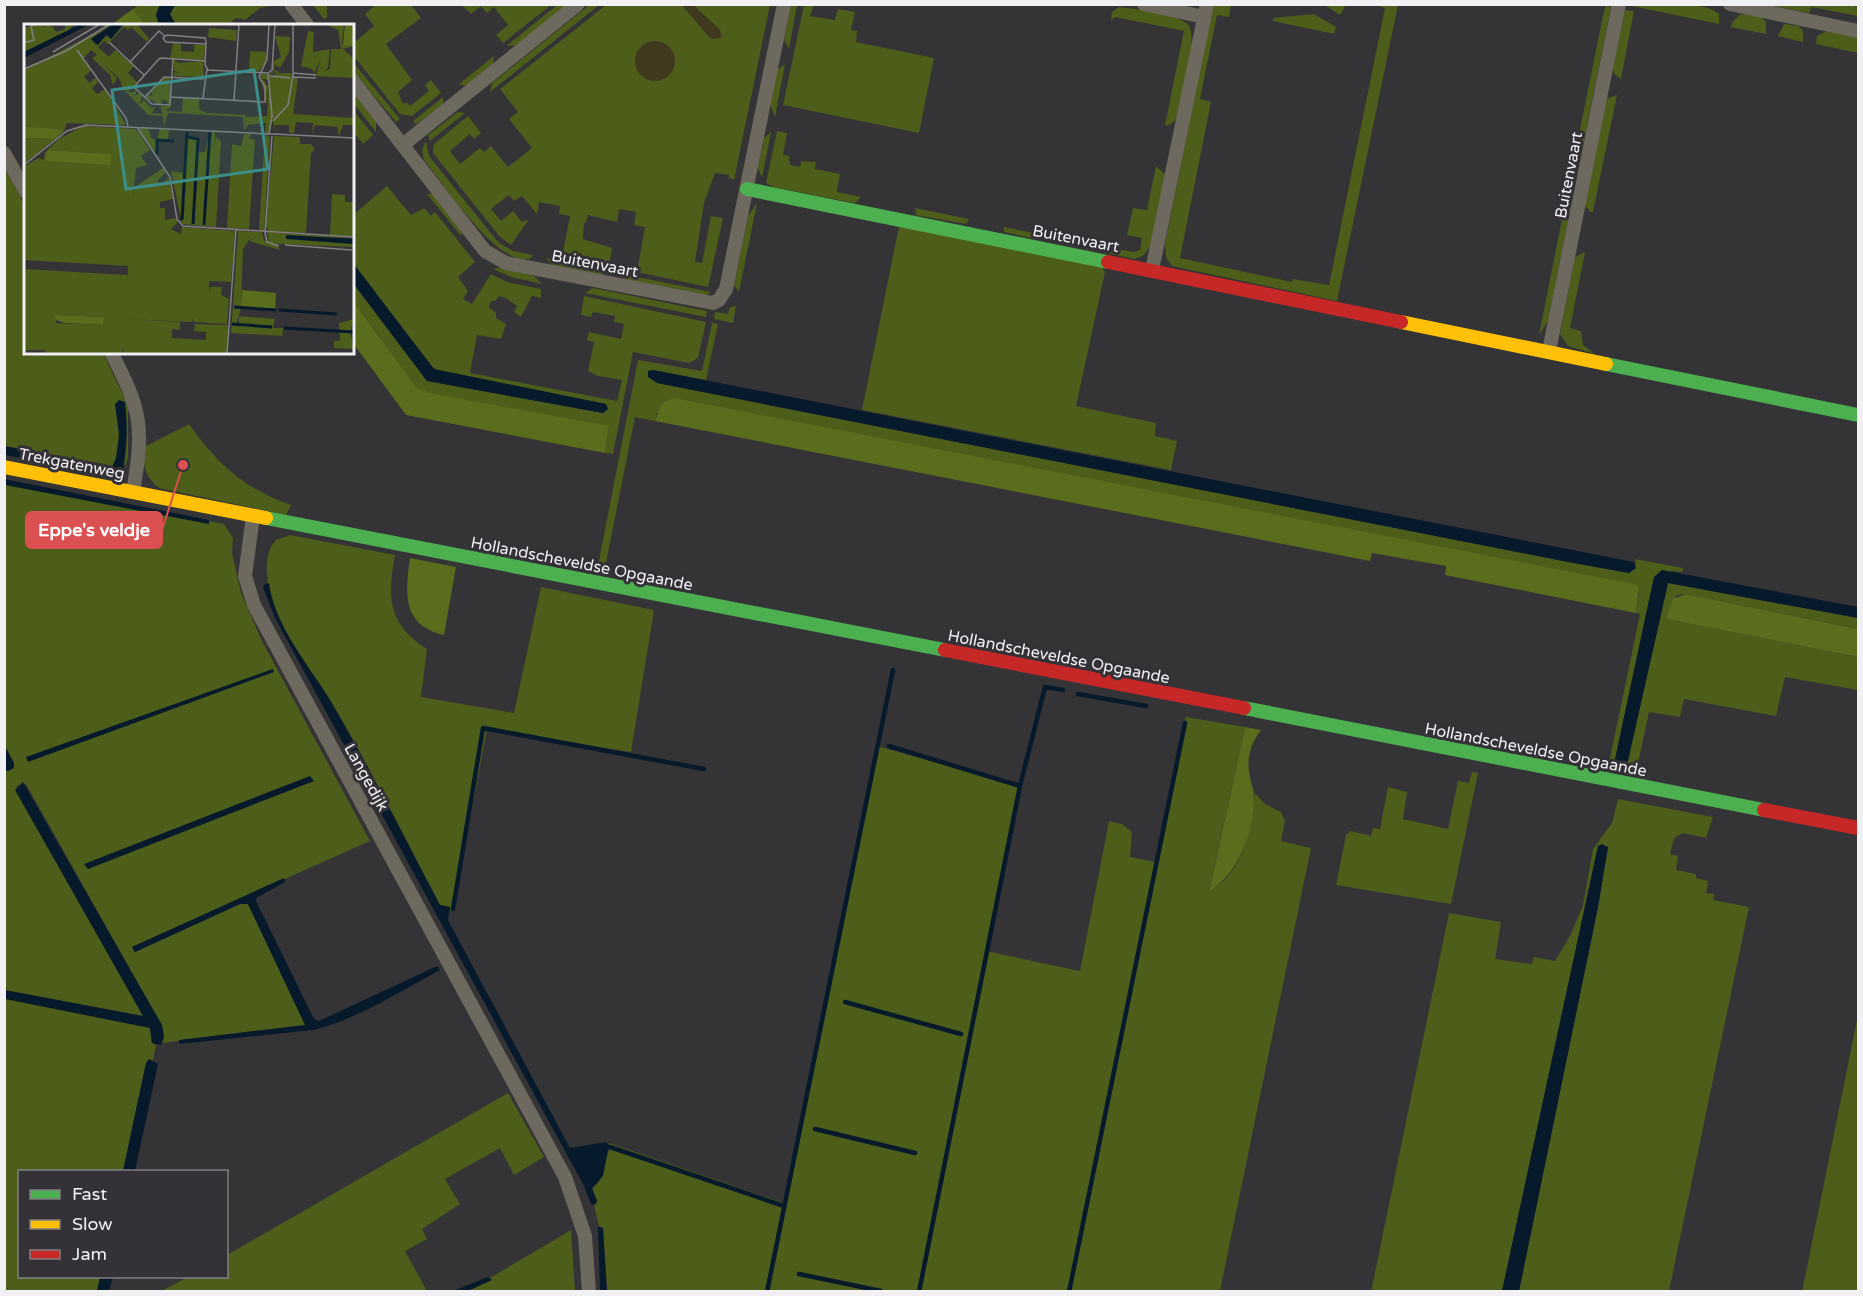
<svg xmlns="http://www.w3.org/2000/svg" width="1863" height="1296" font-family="'Varela Round',sans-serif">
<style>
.green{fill:#4d5d1a}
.forest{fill:#5a6d1c}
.sand{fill:#41391e}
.water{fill:#061a2b}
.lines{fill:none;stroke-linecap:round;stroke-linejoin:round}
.stream{stroke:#061a2b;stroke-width:4.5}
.street{stroke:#6d695f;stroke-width:14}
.fast{stroke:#4caf50;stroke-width:14}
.slow{stroke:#ffc107;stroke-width:14}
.jam{stroke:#c62828;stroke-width:14}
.labels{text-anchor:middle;stroke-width:6;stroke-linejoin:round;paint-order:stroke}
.street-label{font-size:16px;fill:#f1f0f3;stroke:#343237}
.inset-river{fill:none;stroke:#061a2b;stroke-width:3}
.inset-road{fill:none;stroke:#807f82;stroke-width:1.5}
.view{fill:#3c8e89;fill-opacity:0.15;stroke:#3c8e89;stroke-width:3}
.inset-edge{fill:none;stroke:#f1f0f3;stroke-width:3}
.leader{fill:none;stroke:#db5051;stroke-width:2}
.callout-dot{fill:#db5051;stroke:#343237;stroke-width:2}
.callout{fill:#db5051;stroke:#db5051;stroke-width:2}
.callout-label{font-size:18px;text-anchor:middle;font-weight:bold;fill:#fff}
</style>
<rect width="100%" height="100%" fill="#343336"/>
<path class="green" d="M377 4 411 5 421 18 386 44 412 80 398 92 403 104 406 102 410 106 429 91 425 85 431 80 441 93 412 116 400 114 353 55V37L356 41 374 26 365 14Z
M138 5H160L156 15 159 25H146L133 9Z
M175 5H276L260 8 245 20 236 18 227 25H176L170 14Z
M313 5H327V17L324 19Z
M462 5H551L503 43 496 35 508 25 494 7 487 13 481 6 471 14Z
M557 5H567L518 45 506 46Z
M589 5H599L490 92 492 83Z
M606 5H682L710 38H721L720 30 693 5H770L734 180 729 178V175L715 173 704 203 695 262 702 263 711 216 723 218 708 287 637 272 645 227 634 225 636 212 619 209 617 222 588 215 586 223H584L583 239 612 248 609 266 562 257 570 216 559 214 560 206 539 202 537 214 522 196 514 201 509 195 491 209 501 221 513 211 522 222 529 219 511 245 500 237 433 153 434 144 468 116 481 133 474 139 470 134 450 151 460 164 480 148 484 152 491 146 508 167 532 148 509 119 518 112 500 89Z
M791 5H797L789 49 784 40Z
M804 5H814L810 16 835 20 838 9 855 12 851 30 857 31 856 42 934 58 919 133 783 105Z
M1213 5H1231L1229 17 1217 15 1200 99 1211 102 1180 258 1292 282 1293 279 1329 285 1385 8 1376 5H1398L1337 301 1172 266 1166 257 1165 244Z
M1325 5V4L1346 5 1340 15Z
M1627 5C1648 4 1706 0 1719 14V24Z
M1769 5 1844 4 1858 7V16L1811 7 1809 13Z
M1605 6 1611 7 1580 160 1574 159Z
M1119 7C1132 8 1183 15 1189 26 1198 42 1181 94 1178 113L1175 121 1167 126 1165 125 1184 31 1115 17 1111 21 1112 12Z
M1625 10 1634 11 1621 79 1614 74 1613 67Z
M1314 14 1336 27 1334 34 1273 21V18Z
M1741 14 1761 17 1766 22V34L1731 27 1733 21Z
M1784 24 1799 26 1803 32V42L1778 36Z
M1827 31 1858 37V53L1816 44 1817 36Z
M494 56 493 64 466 86 459 84Z
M352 61 400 119 396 122 353 71Z
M785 64 775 117 770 105 777 70Z
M352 92 376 121V132L353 103Z
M1617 95 1593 212H1590L1585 205 1606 99Z
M443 97V105L416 124 413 121Z
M353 110 373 135 363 144 353 132Z
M458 112 465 113 430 141 428 135Z
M777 131 787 133 783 155 789 156 790 165 800 167 801 161 816 162 815 169 840 174 837 192 861 197 855 203 773 187 766 183Z
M771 132 762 178 758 168 764 138Z
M426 141 429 156 498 242 513 251 533 255 531 258C500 271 442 182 424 160L422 150Z
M1156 166 1165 174 1151 245 1144 255 1135 259 1086 249 1084 243 1134 252 1140 250 1142 238 1127 235 1133 208 1147 210Z
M4 167 25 206 26 352 103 353 128 405V457L126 464 119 470 5 449Z
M387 186 411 215 424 208 431 216 435 212 475 262 458 277 468 291 463 299 472 304 491 274 507 282 541 289V298L532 296 521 317 514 312 517 306 506 298 499 296 495 301H491L489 307 496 313V318L506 324 501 339 477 335 470 373 617 401 622 380 598 376 588 371 594 342 587 340 589 332 621 339 624 324 614 322 615 316 593 312 591 317 581 315 584 296 706 322 698 358 689 363 633 352 613 454 605 453 609 427 430 393 417 388 353 301V283L427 381 603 413 605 404 438 371 430 365 353 263V215Z
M427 194H433L462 231 461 236Z
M1566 199 1572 201 1548 321 1539 335Z
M757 203 739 292 734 285 748 216Z
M915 208 969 219 966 224 916 215Z
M899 226 1102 267 1105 272 1076 406 1156 423 1155 436 1177 441 1171 470 862 410Z
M1004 227 1039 234 1036 239 1004 232Z
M1585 252 1570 328 1581 331 1583 345 1595 354 1568 346 1560 334 1575 257Z
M546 258 608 271 603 275 552 266Z
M502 267 534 276 542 284 511 277 493 269Z
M623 274 711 292 707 295 627 281Z
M593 288 707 311 706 317 585 293Z
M736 306 733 323 714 319 715 312 728 314 730 307Z
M712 323 718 324 706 380 653 370 657 383 1568 562 1629 573 1636 564 1635 559 1683 568 1682 572 1673 571 1654 577 1614 764 1609 763 1640 614 1636 613 1639 593 657 413 655 421 635 417 605 568 598 566 638 360 702 371Z
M189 424C216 463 246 490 291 505L286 515 159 488C144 476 143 466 144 447Z
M4 482 224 524 233 538 232 553 241 593 262 641 370 841 132 947 135 952 240 904H248L306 1021 305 1025 162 1043 164 1039 122 955 26 784 17 786 16 790 150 1028 152 1043 156 1045 153 1060 146 1063 123 1171 20 1172V1276L100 1277 97 1291H5L4 770 8 771 14 764 4 746Z
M290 535 395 555C387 598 388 624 427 649L421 697 514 713 541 587 654 610 631 752 487 729 453 909 450 911V907L440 905C404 837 370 766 330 700 311 669 280 633 271 597 267 580 262 554 276 540Z
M1668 583 1858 618V629L1686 594 1677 595 1666 619 1858 657V690L1785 677 1776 716 1684 699 1680 717 1649 712 1637 768 1627 765Z
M1186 717 1245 727 1209 891C1245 873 1250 828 1255 793L1265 804 1281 812 1285 821 1281 841 1311 848 1220 1291H607L603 1228 599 1226 594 1205 597 1201 592 1189 599 1182 610 1147 606 1142 784 1203 877 746 1020 786 986 951 1080 971 1109 821 1122 824 1132 832 1130 857 1155 862Z
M1472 772 1478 773 1451 904 1336 885 1346 835 1351 831 1371 836 1373 828 1380 829 1388 787 1407 792 1403 819 1448 829 1458 781 1469 783Z
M1618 799 1713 817 1706 838 1683 833 1674 838 1670 854 1678 856 1676 870 1696 874V878L1708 881 1706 893 1714 894 1713 900 1749 907 1669 1291H1519L1598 907 1608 847 1598 846 1502 1291 1371 1292 1449 913 1501 922 1495 959 1532 964 1534 957 1555 961 1571 934 1583 905 1593 849 1612 823Z
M1858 1015V1287L1857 1291 1802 1292Z
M508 1093 544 1157 514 1175 500 1148 445 1179 460 1204 422 1229 427 1239 405 1251 427 1291H161L188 1277 226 1276 227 1255Z
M571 1230 575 1291 467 1292 491 1280 490 1278Z"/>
<path class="forest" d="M133 9 146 25H113L112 24Z
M353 301 417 388 431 393 609 426 605 453 406 415 353 343Z
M674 398 1634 584 1639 587 1636 613 1445 575 1446 566 1372 553 1370 561 655 421 662 403Z
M410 558 456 567 444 635C402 625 405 594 410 558Z
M1686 594 1858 629V657L1666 619 1673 599Z
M1245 727 1261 730C1250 744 1246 760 1250 777 1251 783 1254 790 1254 795 1254 831 1240 872 1209 892Z"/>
<path class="sand" d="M682 5H693L720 30 721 38 712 39Z
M635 61a20 20 0 1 1 40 0a20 20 0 1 1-40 0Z"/>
<path class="water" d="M160 4 175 5 170 14 176 25H159L156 15Z
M353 263 434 369 606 404 608 409 603 413 427 381 353 283Z
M653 370 1634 562 1636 568 1629 573 1568 562 657 383 648 377V371Z
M119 400 125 402C128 428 127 450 122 475L105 474 5 455V446L112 467 116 458 119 435 115 404Z
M4 479 209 520V524L5 485Z
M1662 570 1858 607V618L1668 583 1627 765 1619 767 1614 764 1654 577Z
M266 583 269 584C276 628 308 664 330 700 369 767 404 837 440 905L450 907 448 920 570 1148 606 1142 609 1144 603 1176 592 1188 597 1201 595 1205 591 1204 583 1184 275 618 263 587Z
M273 669 274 672 28 762 26 757Z
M5 746 14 763V768L8 771 5 770Z
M310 776 314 781 88 869 84 864Z
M23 782 162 1025 164 1036 161 1045 152 1043 150 1028 5 999V990L143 1016 15 790Z
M1602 844 1608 847 1598 907 1519 1291H1502L1598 846Z
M284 878 285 882 256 898V901L314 1019 319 1021 437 966 440 970C399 992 358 1019 313 1030L179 1044V1040L305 1025 248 904H240L135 952 132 947Z
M149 1059 158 1064 135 1171H123L146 1063Z
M598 1227 603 1228 607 1291H600Z
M100 1277H113L109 1291H97Z
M488 1277 492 1280 467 1291H453Z"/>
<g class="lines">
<path class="stream" d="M1078 694 1146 706
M889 746 1020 786 919 1292
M1020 786 1045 687 1063 690
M453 909 483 728 704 769
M845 1002 961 1034
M815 1129 915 1153
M610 1147 784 1206
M799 1274 881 1291
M767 1292 893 670
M1069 1292 1185 723"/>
<path class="street" d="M291 4 308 26
M1144 4 1204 17
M1730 4 1858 31
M352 80 485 251 506 263 713 303 719 300 726 289 784 4
M404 144 578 4
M4 153 26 192
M1152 270 1207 4
M1549 351 1619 4
M111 352C142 412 144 426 133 492
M253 516 245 576 254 605 565 1177 585 1236 589 1292"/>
<path class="fast" d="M747 189 1108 262
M1606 364 1858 415
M266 518 945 650
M1244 708 1764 810"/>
<path class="slow" d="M1401 322 1606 364
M4 467 266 518"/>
<path class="jam" d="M1108 262 1401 322
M945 650 1244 708
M1764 810 1858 828"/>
</g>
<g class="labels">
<g class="street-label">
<text transform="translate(1568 175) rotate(-79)" y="6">Buitenvaart</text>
<text transform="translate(1076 238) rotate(11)" y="6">Buitenvaart</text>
<text transform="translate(595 263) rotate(11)" y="6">Buitenvaart</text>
<text transform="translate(72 463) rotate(11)" y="6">Trekgatenweg</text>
<text transform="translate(582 563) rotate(11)" y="6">Hollandscheveldse Opgaande</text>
<text transform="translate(1059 656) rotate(11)" y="6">Hollandscheveldse Opgaande</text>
<text transform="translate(1536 749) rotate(11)" y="6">Hollandscheveldse Opgaande</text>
<text transform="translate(367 777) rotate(61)" y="6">Langedijk</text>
</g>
</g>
<g transform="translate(24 24)">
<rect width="330" height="330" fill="#343336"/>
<path d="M19 0 20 4 21 0 28 2 32 8 41 5V0H51L44 6 57 0 0 28V4ZM88 0 67 15 72 21 82 12 87 15 100 0H113L125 15 123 18 107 3 104 6 100 3 84 20 80 17 74 23 85 33 91 26 110 42 104 49 113 58 104 68H111L110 65 113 67 110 73 115 69 118 72 116 80 120 76 127 84 132 82 128 89 139 90 136 82H148L142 87 222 91 219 107V93L166 90 144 89 140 103 139 92 124 91 99 65 95 54 78 39 93 54 89 61 86 51 68 34 73 31 67 26 59 35 67 46 60 53 66 59 71 54 75 57 68 64 73 70 81 65 102 101 43 99 40 107 0 103V46ZM301 0H320L318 20 330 22 319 25 330 35V54L290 52 292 51 297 35 290 50 288 45 277 42 284 7 290 8 289 28 306 25 304 44 300 47 306 45 307 25H317L314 6ZM185 4 213 6 212 17 184 13 183 24ZM251 12 266 13 265 28 256 44 251 40 250 46 256 48 248 52 246 48 252 49 248 46 250 37 257 33ZM149 19 157 20V27L170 28V21H181L180 36 146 34ZM226 27 242 28 243 36 235 47 225 46ZM150 36 155 39 179 37 180 53 150 52V48L158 49 150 47ZM266 49 274 54 269 90 330 94V101H319L315 112 313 103 291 101 288 110 289 99 272 98 270 109H265V102L262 101H251L250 109V95L244 109H241L242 99 224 101 220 107 222 93 243 92 245 57 238 54 244 62 243 80 236 50ZM140 53H146V81L139 75 137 81 122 74 125 70 129 73 127 68ZM159 74 175 75V85L182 89 158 88ZM59 102 112 105 126 126 117 132 123 141 112 144 105 135 112 144 109 172 111 163 139 144 142 148 133 157 136 161 145 154 149 175 136 178V184H141V196L152 194 154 198 147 205 157 210 158 203 211 207 207 258 185 257V267L187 263H198L197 271 205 275 203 300 170 298 169 294 168 298 103 295 156 298V306L148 305V314L182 316V308L170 307 171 300 204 301 203 330H99V322L98 330H21V326H3L0 330V245L103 251V259L104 242 0 236V142L15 134 20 136 21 128 35 115ZM25 126 88 130 87 141ZM32 291 78 293 79 301 32 299ZM116 104H124L128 115H133L136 105 145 106 144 117H133V130L115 109ZM186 108H191V120L192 113 197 117 192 203 158 200 147 147 161 149 163 114 174 115V128H181ZM220 110H227L225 114 231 116 225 205 203 204 208 120 217 122ZM241 110 246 113 240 207 235 206ZM250 112 276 113V120H287L291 125 287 129 282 209 244 207 242 202ZM0 114 31 115 0 140ZM308 170 321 171V178H330V212L306 211ZM214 207 238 208 240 216 254 222 256 226 225 217 231 214 225 216 219 225 217 284 212 301H215V292L251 295 249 304H259L258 312 207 309ZM243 208 330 214 262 213 330 220V223L253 220 245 219ZM330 295 326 308 330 325 310 324V317H316L315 299Z" fill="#4d5d1a" fill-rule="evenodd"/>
<path d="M321 0H330V22L319 21ZM0 103 24 104 40 107 31 115 0 114ZM24 126 88 130 87 141 21 137ZM218 266 252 269 251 287 217 284ZM31 291 80 293 79 301 41 299 32 296Z" fill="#5a6d1c"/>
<path d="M57 0H66L0 34V28ZM90 0H100L87 15 83 10 74 21 67 15ZM262 211 330 215V220L262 215Z" fill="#061a2b"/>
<path class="inset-river" d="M164 113 174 115 169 200M133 130V116L150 117M158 196 163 108M180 201 186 108M210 283 252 286M255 286 313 290M208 300 248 303M260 304 330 308"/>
<path class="inset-road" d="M85 18 120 51M0 19 10 16 7 2 13 0M182 20 142 18 139 14 143 11 181 14 182 17V20L181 41 184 46 244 49M53 26 102 94 104 102M29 28 76 0M149 35 146 81 128 80 110 63 135 35 138 34 181 37M106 38 135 7 141 12M0 45 42 27 86 0M269 49 292 51M246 52 266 54M269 53 292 54M121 73 140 53 180 55M147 73 241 78V63L235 53 243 35 245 0M179 74 183 45M210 76 215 0M249 97 264 81 269 51V0M113 103 146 153 153 195 159 202 330 213M250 110 330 114M250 110H245L248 92 244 49 248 46 251 0M248 112 241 209 243 218 255 222M0 141 43 107 62 101 245 110M261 221 328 226M203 330 212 206"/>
<path class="view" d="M230 46 244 145 102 165 88 66Z"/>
<rect width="330" height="330" class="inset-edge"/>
</g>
<path class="leader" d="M183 465L162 530"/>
<circle class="callout-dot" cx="183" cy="465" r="6"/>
<rect class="callout" x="26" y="512" width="136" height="36" rx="6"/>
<g class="callout-label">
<text x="94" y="536">Eppe's veldje</text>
</g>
<rect width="1863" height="1296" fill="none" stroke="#f1f0f3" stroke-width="12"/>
<rect x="18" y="1170" width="210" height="108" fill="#343237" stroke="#807e82" stroke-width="1.5"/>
<rect x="30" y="1190" width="30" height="9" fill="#4caf50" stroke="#807e82" stroke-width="1.5"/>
<text x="72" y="1200" font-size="18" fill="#f1f0f3">Fast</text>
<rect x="30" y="1220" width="30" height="9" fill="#ffc107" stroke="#807e82" stroke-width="1.5"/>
<text x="72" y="1230" font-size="18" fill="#f1f0f3">Slow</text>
<rect x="30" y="1250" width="30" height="9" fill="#c62828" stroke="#807e82" stroke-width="1.5"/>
<text x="72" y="1260" font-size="18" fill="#f1f0f3">Jam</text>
</svg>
